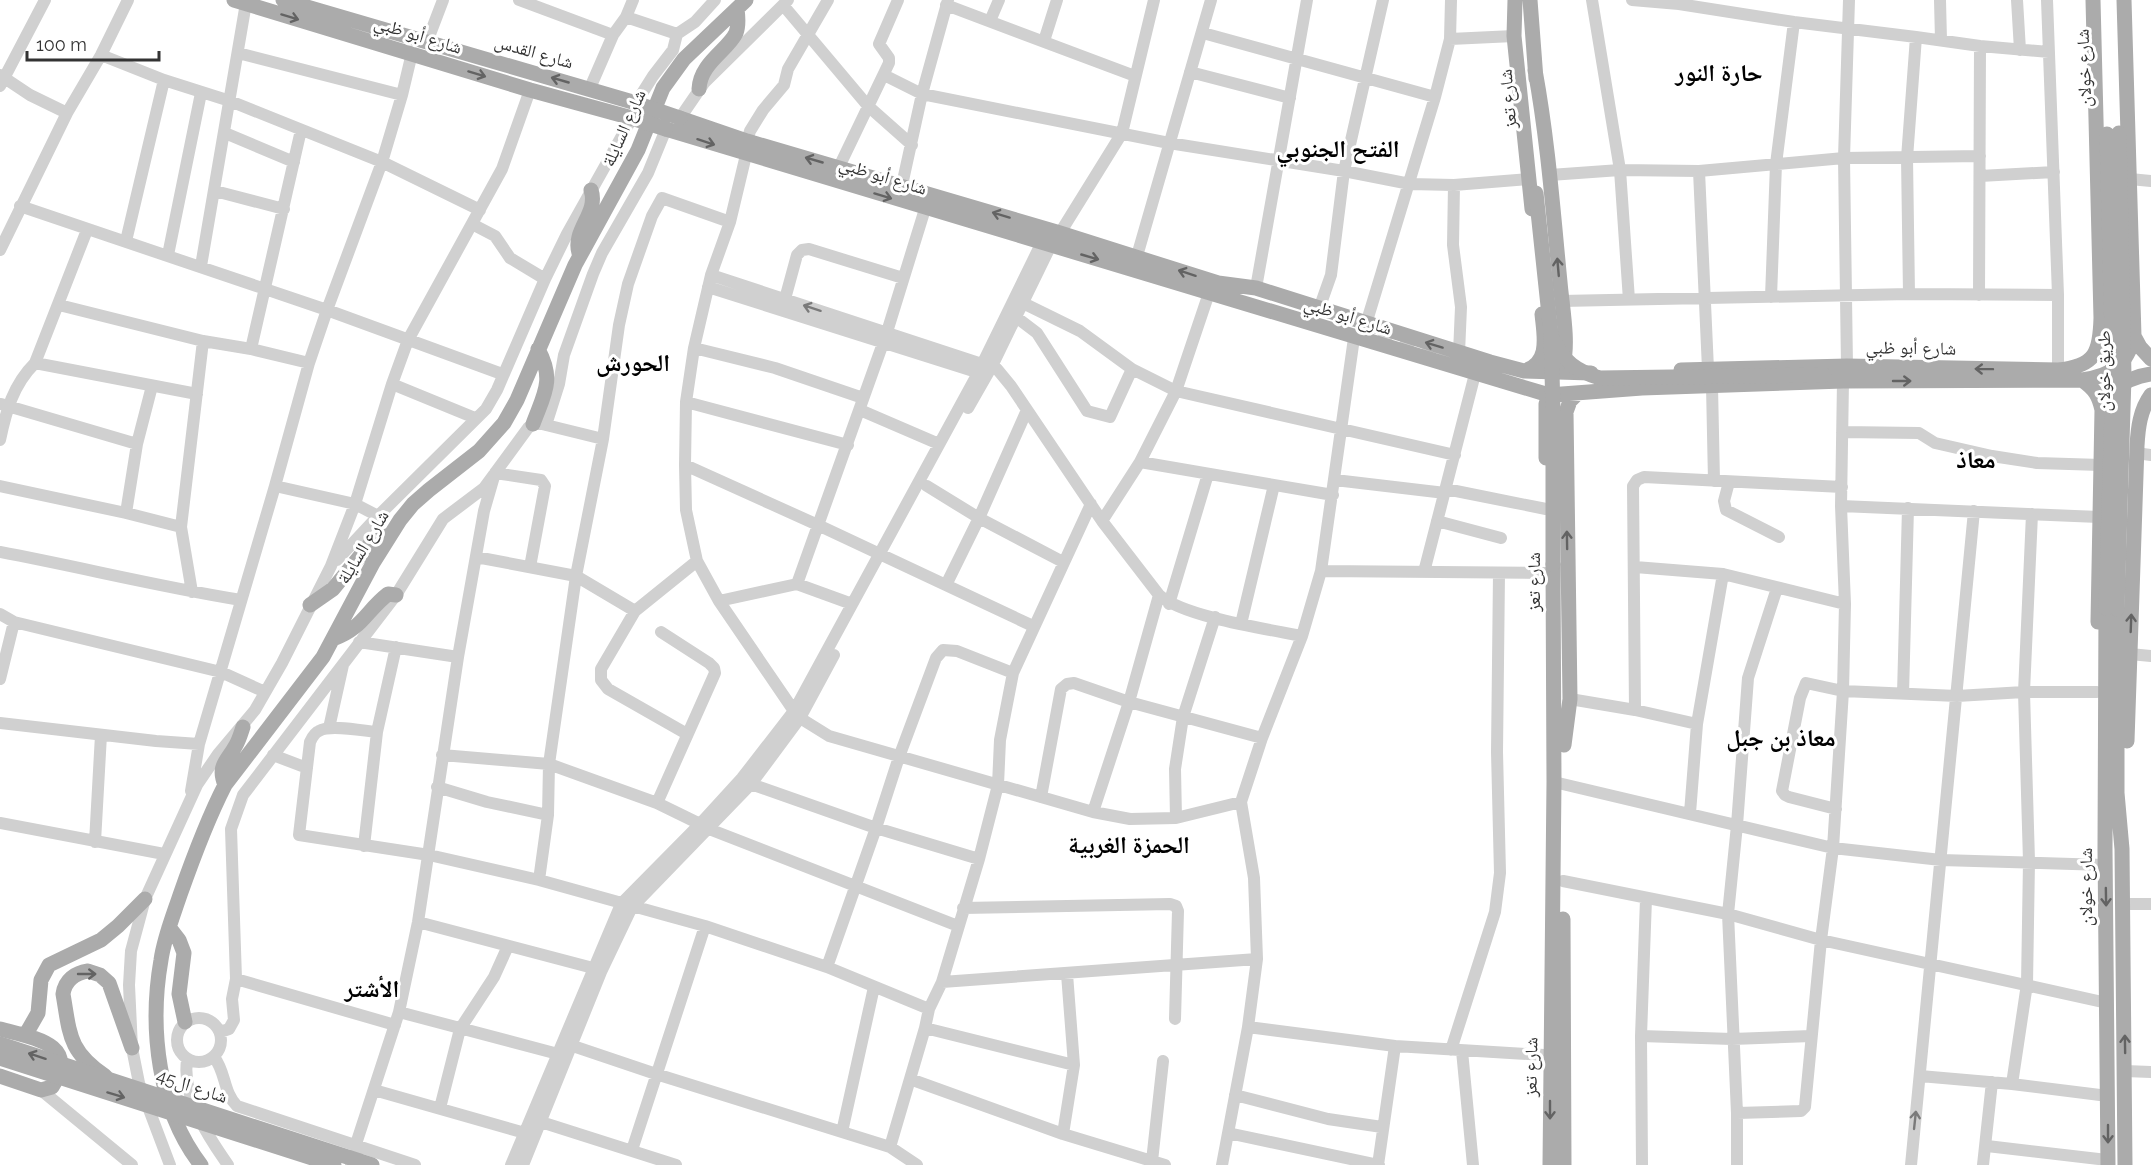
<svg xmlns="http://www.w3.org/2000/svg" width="2151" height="1165" font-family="Raleway,'Noto Naskh Arabic',sans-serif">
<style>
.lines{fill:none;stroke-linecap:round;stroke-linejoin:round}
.major-tunnel{stroke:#d6d6d6;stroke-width:15;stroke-dasharray:15 8;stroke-linecap:butt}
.minor{stroke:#d0d0d0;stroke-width:12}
.major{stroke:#ababab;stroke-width:15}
.major-bridge{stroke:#ababab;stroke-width:15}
.oneway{stroke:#636363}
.oneway2{stroke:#7a7a7a}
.labels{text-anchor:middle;stroke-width:6;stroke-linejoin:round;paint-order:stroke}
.street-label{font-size:18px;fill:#333;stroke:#fff}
.district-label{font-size:24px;font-weight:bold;fill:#000;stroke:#fff}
</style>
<rect width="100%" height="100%" fill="#fff"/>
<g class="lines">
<path class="major-tunnel" d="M1356 328 1436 353"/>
<path class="minor" d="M519 0 613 35
M1592 0 1620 170 1629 300
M1632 0 1679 4 1794 22 1916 37 1980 46 2049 52
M1940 0 1941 40
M2017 0 2020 50
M2047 0 2058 295V370
M783 5 868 106 912 145
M946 5 1135 76
M626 17 677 34
M990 21 999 0
M1203 33 1435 97
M1450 39 1514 36
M1044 41 1057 0
M427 42 443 0
M238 53 402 95
M101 55 164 80 230 101 382 162 480 210
M1190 72 1290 98
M0 75 30 95 67 113
M884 75 922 94 1169 143 1344 171 1410 184 1454 185 1529 179
M0 86 45 0
M590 88 613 35 626 17 633 0
M636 103 653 76 673 50 677 34 695 22 715 0
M680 118 704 83 788 0
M225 133 294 162
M747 141 750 131 763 110 784 85 788 69 828 0
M746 155 730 222 711 275 694 348 686 402 685 465 686 510 697 561 719 601 794 711 800 718 829 736 1093 812 1130 819 1176 818 1241 802
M839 167 889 63V58L879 44 898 0
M1699 171 1708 369
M1550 175 1620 170 1699 171 1844 158 1980 156
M1980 176 2054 172
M2130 179 2151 181
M902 185 922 94 948 0
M1454 185 1453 245 1461 307 1459 353
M215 191 284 209
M20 206 327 310 502 374
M472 224 495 236 510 258 545 279
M1060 233 1122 133 1154 0
M126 241 164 80
M0 250 67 113 101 55 128 0
M168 255 201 93
M1137 256 1211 0
M201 266 246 3
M711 275 997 369 1011 386 1102 521 1159 595C1184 617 1267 629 1302 636
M708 287 986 375
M1256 288 1307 0
M1909 294 1907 158 1916 37
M1979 295 1980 46
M1771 297 1776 164 1794 22
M785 299 797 255 802 250 809 249 903 278
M1561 301 1909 294 2058 295
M1023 303 1080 331 1132 369 1176 391 1455 455
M59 305 203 341 251 349 309 363
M1319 309 1331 275 1344 171 1383 0
M1016 317 1037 333 1087 411 1110 417 1132 369
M1366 324 1435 97 1450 39 1451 0
M694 348 775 368 863 398
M251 349 301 130
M35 363 197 394
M1847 366 1844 158 1849 0
M1843 381 1841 506 2099 517
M392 384 475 418
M1712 386 1714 481
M686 402 848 445
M1 404 137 444
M968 408 992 366 1051 245
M860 410 939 444
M546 425 559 384 564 355 593 274 602 253 648 173 666 129
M1842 432 1919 433 1935 443 1992 456 2037 463 2101 465
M0 440C6 411 13 385 35 363L87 230
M2136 453 2151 455
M1140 462 1333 495
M685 465 820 526 1033 626
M1335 480 1445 493
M1729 482 1724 501 1726 510 1779 537
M0 486 126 513 181 527
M275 486 355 504 378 516
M927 486 979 518 1063 562
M1446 489 1546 509
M126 513 137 444 152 386
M2032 514 2024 692H2097
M1102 521 1140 462 1176 391 1209 293
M1437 521 1501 538
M0 552C80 567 160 587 241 600
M476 557 576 576 635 611
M337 560 378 516 486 409 497 390 545 279 567 234 632 118
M1635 567 1723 574 1845 604
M1321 571 1547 573
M1424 572 1475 374
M797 584 887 332 925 209
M946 585 979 518 1027 410
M192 592 181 527 203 341
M719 601 797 584 852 604
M1169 604 1208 474
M0 614 14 622 221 672 265 692
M1241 624 1274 485
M359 642 458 657
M2130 654 2151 656
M0 679 14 622
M1903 694 1908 508
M1570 699 1635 710 1697 724
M1635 710 1633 486 1637 480 1644 477 1842 487
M0 723 156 741 199 744
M329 728 343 665
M377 732C364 731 330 724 319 731 314 733 312 738 310 742L299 835 429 855 539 880 665 915 705 926 827 967 929 1009
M687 734 608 689 601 680V669L635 611 697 561
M273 755 307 768
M442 755 549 764 657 803 700 824
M744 780 751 784 876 828 979 859
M1554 782 1833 848 1941 860 2105 865
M437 787 487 802 548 815
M191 791 199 744 275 486 309 363 327 310 382 162 402 95 412 53
M1041 797 1061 689 1067 684 1074 683 1129 702 1262 738
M657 803 715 673 714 668 709 663 661 632
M1836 809 1789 797 1785 795 1782 791 1800 698 1806 683 1843 691 1957 696 2024 692 2029 861 2027 984 2012 1084
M1093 812 1129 702 1159 595
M1690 813 1697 724 1723 574
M1176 818 1175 769 1183 717 1215 617
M0 823 164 854
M709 829 958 926
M95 842 101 735
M364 846 377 732 396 647
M539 880 548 815 549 764 576 576 603 439 619 325 628 284 652 216 662 198 730 222
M1563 881 1728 914 1821 940 2107 1003
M2123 904H2151
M963 908 1170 904 1176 906 1178 911 1175 1019
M418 922 593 968
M827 967 876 828 899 757 936 658 943 650 957 651 1013 673
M236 979 395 1025
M942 982 1257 959
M399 1012 558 1054
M177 1040a22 22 0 1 1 44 0a22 22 0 1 1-44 0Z
M1248 1027 1395 1046 1560 1056
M925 1028 1074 1065
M220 1032 229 1029 234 1020 232 999 236 979 231 829 243 795 396 595 443 519 484 488 528 428 533 424H542L603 439
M1641 1036 1732 1039 1811 1036
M570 1045 656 1074 890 1147 917 1165
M1451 1050 1495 912 1500 873 1497 752 1499 573
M1462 1051 1473 1165
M214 1057C226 1072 223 1092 237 1106L415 1165
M187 1060C182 1097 207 1135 228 1165
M2125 1071 2151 1072
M1920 1076 2012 1084 2108 1096
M910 1079 1063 1134 1165 1165
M41 1090 132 1165
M374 1090 525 1133
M1235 1095 1328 1119 1382 1127
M440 1108 460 1029 494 977 508 946
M1737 1113 1801 1111 1805 1107 1821 940 1833 848 1843 691 1845 604 1841 506
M541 1122 676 1165
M842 1132 874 987
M1228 1133 1379 1165
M1063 1134 1074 1065 1067 974
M1987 1146 2107 1160
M890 1147 925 1028 929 1009 942 982 979 859 998 785 1000 740 1013 673 1091 504
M632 1150 705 926
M1152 1161 1163 1061
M170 1165 139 1083 132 1048 129 985 131 951 145 899 197 785 218 754 255 710 282 663 331 566 355 504 392 384 408 340 502 169 530 90
M351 1165 356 1144 399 1012 418 922 458 657 484 511 495 473 541 480 545 486 530 567
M511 1165 621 904 700 824 742 778 794 711 978 373 1042 242
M523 1165 601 972 632 907 751 784 800 718 834 655
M1222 1165 1248 1027 1257 959 1254 878 1241 802 1262 738 1302 636 1321 571 1354 338
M1378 1165 1395 1046
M1642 1165 1641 1036 1646 899
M1737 1165V1113L1728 914 1737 825 1748 678 1777 588
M1911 1165 1974 511
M1983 1165 1992 1082"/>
<path class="major" d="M234 0 530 90 632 118
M283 0 636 103
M1515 0 1514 36 1532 209
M1530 0 1536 79
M1535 70C1548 141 1553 211 1560 282 1562 306 1569 342 1563 365
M699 89C700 63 728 50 736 33 739 25 738 16 737 9
M680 118 747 141 1060 233 1218 283 1256 288 1490 362 1524 371 1591 373
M666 129 1549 395 1642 388 1843 381 2082 380C2112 376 2127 365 2134 336L2124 0
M579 253C572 230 599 213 591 190
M2134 336 2140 347 2151 359
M1681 370 1847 366 2058 370C2096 366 2100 352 2101 318L2093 0
M1524 371C1551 363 1544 335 1542 314
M2082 380C2095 389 2099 396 2102 410L2098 622
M2114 390C2125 381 2137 376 2151 374
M533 424C544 394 555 380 538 349
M1546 458V404L1551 390
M310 605 333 589 370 544 389 535
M2106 608 2105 850 2108 1165
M2117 609V793L2122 849 2125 1165
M333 639C363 628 366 611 388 594L396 595
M2127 741 2137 446C2138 428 2140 410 2151 395
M1564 745 1570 699 1566 412 1570 401 1578 393
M225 785C217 765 227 762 236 745 239 740 241 733 243 727
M1563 919 1564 1165
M169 927 179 940 184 953 179 994 185 1022
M0 1029C33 1038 80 1043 52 1087L41 1090 0 1076
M19 1034H26L38 1013 41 980 49 965 101 940 118 926 145 899
M105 1076C68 1051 70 1034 63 994 65 980 75 973 88 971L100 975 109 983 132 1048
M201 1165C158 1110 149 1028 161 960 164 938 173 916 180 895 193 858 207 820 225 785L323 657 373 563 400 520 413 504 429 490 479 451 504 423 517 400 575 265 638 150 663 88 684 59 746 0
M1550 1165 1554 782 1553 564"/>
<path class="major-bridge" d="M636 103 680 118
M632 118 666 129
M1536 193 1551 334 1553 411V564
M1553 339C1562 361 1578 372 1600 378L1824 375
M2106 608 2113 376 2107 134
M2117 609 2124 376 2119 133
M0 1044 372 1165
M0 1058 334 1165"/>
</g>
<defs><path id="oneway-shaft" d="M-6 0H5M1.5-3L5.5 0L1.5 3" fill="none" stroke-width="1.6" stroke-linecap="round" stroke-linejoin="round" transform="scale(1.5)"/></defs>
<g class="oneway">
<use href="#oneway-shaft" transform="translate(290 17) rotate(17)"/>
<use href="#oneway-shaft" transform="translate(477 74) rotate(17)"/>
<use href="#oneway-shaft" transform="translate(560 80) rotate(-164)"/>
<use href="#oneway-shaft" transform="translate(706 142) rotate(18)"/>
<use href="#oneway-shaft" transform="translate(814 160) rotate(-164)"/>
<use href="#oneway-shaft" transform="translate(883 196) rotate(17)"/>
<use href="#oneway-shaft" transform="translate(1001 215) rotate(-163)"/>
<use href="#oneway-shaft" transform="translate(1090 257) rotate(16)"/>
<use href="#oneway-shaft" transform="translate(1558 267) rotate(-95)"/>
<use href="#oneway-shaft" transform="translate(1187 273) rotate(-162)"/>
<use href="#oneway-shaft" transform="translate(1434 345) rotate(-163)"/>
<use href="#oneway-shaft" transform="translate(1984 369) rotate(-179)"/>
<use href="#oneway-shaft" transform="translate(1902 381)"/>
<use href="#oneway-shaft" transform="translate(1567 540) rotate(-91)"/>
<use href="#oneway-shaft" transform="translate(2131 623) rotate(-88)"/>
<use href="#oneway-shaft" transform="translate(2106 897) rotate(89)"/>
<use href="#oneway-shaft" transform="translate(87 974)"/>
<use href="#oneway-shaft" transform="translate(2125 1044) rotate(-91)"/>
<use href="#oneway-shaft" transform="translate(37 1056) rotate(-162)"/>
<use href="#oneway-shaft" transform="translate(116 1095) rotate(17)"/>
<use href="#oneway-shaft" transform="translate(1550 1110) rotate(90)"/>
<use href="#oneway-shaft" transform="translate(2108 1134) rotate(90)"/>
</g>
<g class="oneway2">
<use href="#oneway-shaft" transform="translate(812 308) rotate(-162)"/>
<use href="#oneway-shaft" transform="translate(1915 1120) rotate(-84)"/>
</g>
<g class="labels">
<g class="street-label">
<text transform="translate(418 35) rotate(17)" y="6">شارع أبو ظبي</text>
<text transform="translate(534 52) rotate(16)" y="6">شارع القدس</text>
<text transform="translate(2084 68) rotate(-92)" y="6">شارع خولان</text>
<text transform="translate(1508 99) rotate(-95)" y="6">شارع تعز</text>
<text transform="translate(624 128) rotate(-66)" y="6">شارع السايلة</text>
<text transform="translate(883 176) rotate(17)" y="6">شارع أبو ظبي</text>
<text transform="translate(1348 316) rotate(17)" y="6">شارع أبو ظبي</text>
<text transform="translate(1911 348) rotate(1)" y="6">شارع أبو ظبي</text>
<text transform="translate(2104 371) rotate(-90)" y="6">طريق خولان</text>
<text transform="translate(363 547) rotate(-59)" y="6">شارع السايلة</text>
<text transform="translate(1534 582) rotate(-90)" y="6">شارع تعز</text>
<text transform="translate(2086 887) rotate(-90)" y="6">شارع خولان</text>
<text transform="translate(1531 1067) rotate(-89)" y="6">شارع تعز</text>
<text transform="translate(192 1086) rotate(18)" y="6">شارع ال45</text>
</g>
<g class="district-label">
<text x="1719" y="81">حارة النور</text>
<text x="1338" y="157">الفتح الجنوبي</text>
<text x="633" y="371">الحورش</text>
<text x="1976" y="468">معاذ</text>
<text x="1781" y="746">معاذ بن جبل</text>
<text x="1129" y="853">الحمزة الغربية</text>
<text x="372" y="997">الأشتر</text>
</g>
</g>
<path d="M27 51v9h132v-9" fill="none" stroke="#333333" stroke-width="3"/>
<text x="36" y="51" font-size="18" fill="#333333" stroke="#ffffff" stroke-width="4.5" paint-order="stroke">100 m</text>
</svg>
